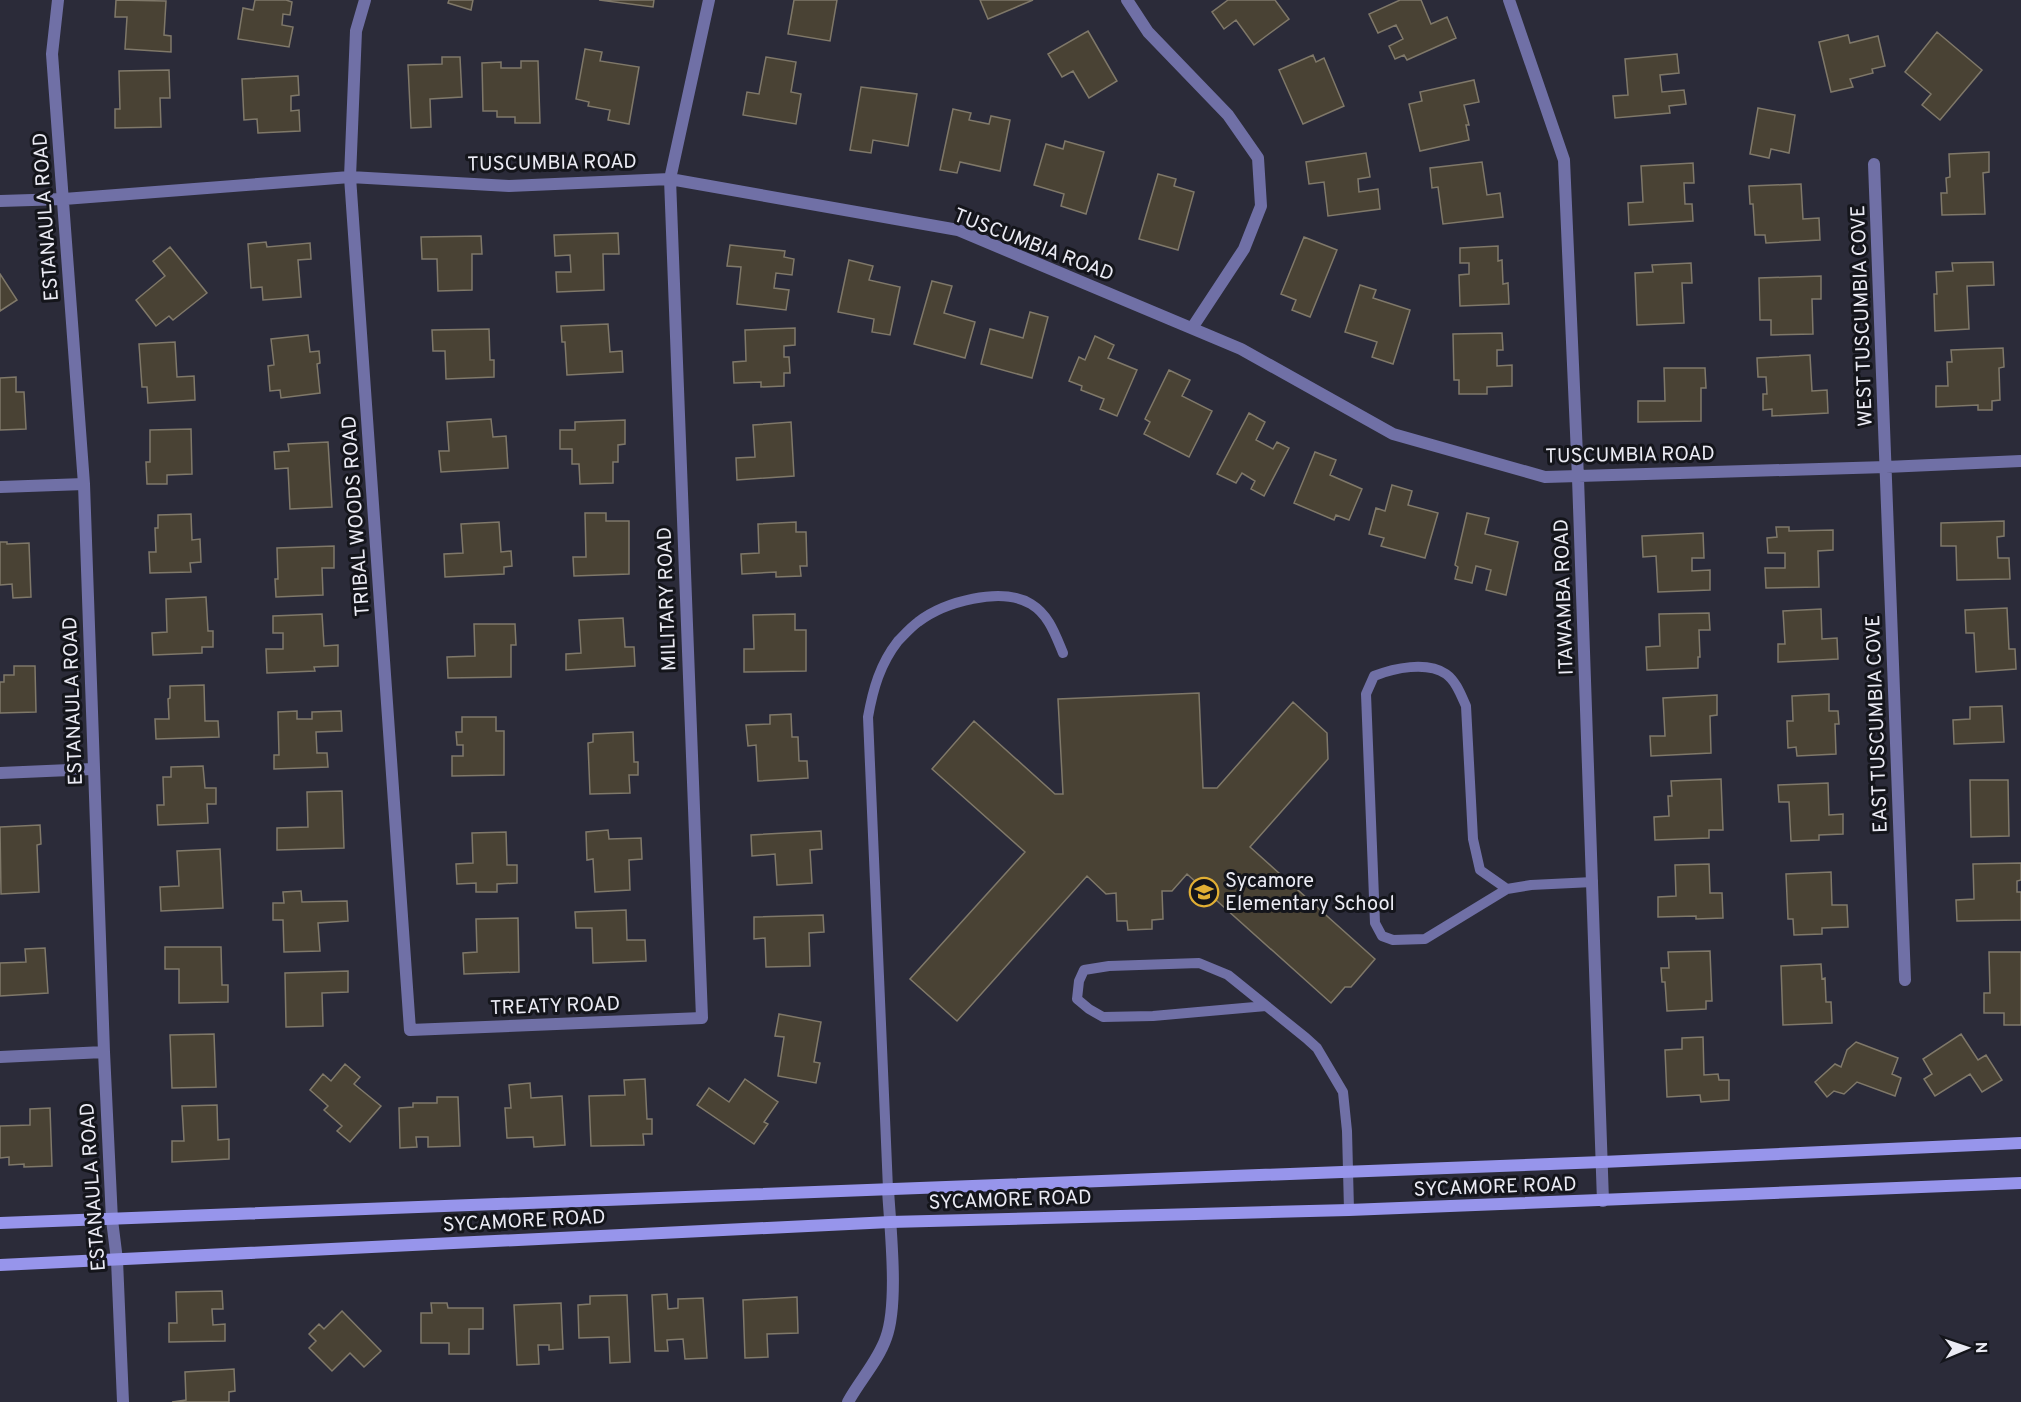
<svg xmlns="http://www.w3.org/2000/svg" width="2021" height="1402" font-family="Overpass,sans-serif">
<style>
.building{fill:#494234;stroke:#7f7869;stroke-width:1.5}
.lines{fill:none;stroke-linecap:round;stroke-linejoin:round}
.lane{stroke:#7070a6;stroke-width:10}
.street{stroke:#7070a6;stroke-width:12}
.secondary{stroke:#9795eb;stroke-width:12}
.labels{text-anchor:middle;stroke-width:6;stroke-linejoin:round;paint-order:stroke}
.street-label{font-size:20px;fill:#ebebf4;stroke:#14151b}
.poi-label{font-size:20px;fill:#ebebf4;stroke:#14151b;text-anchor:start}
</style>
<rect width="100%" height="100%" fill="#2b2b39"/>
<path class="building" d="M116 0 166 1 164 35 171 36V52L125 49 127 17H115Z
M255 0H286L292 2 290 15 283 14 282 25 293 27 289 47 238 39 243 8 253 10Z
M449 0H473L471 10 448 3Z
M599 0H654L653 7Z
M794 0H837L830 41 788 34Z
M980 0H1033L988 19Z
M1228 0H1275L1289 19 1254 45 1236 20 1224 29 1212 12Z
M1400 0H1421L1431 24 1447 17 1456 38 1407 60 1404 55 1395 59 1389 46 1403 39 1396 25 1378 33 1369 14Z
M1088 31 1117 81 1089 98 1073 71 1062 77 1048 54Z
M1937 32 1982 70 1940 120 1922 105 1931 94 1905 72Z
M1848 35 1850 43 1878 36 1885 66 1872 69 1873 73 1850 79 1853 87 1831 92 1819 42Z
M585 49 602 52 600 61 639 67 629 124 608 120 610 110 588 106 589 102 576 99Z
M1677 54 1679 73 1660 75 1662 92 1684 90 1686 104 1669 106 1670 113 1615 118 1613 96 1628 95 1625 59Z
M1313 55 1316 62 1324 58 1344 106 1303 124 1279 70Z
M442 57H460L462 97 430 99 431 127 411 128 408 65 442 64Z
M766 57 796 62 791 92 801 94 796 124 743 115 747 92 759 94Z
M521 61H538L540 123H515V117H497V111H483L482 63 501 62V68H521Z
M169 70 170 98H160L161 127 115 128V109H120L119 71Z
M298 76 299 95 291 96V111L299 110 300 131 258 133 257 119 244 120 242 79Z
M1474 80 1479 102 1464 105 1469 125H1466L1469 140 1420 151 1409 104 1422 101 1420 92Z
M861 87 917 94 908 146 873 140 871 153 850 150Z
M1758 108 1795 115 1789 153 1771 149 1769 158 1750 154Z
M953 109 971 113 969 120 989 124 991 116 1010 120 1000 171 960 162 957 173 940 170Z
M1065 141 1104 152 1086 214 1061 206 1064 194 1034 185 1046 144 1063 149Z
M1989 152V172L1983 173 1985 214 1942 215 1941 193H1947L1946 178 1950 177 1949 154Z
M1366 153 1370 177 1358 179 1359 192 1378 189 1380 209 1328 216 1324 182 1309 184 1306 162Z
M1482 162 1487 195 1500 193 1503 217 1443 224 1438 187 1432 188 1430 168Z
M1693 163 1694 183H1684L1685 204H1692L1693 221 1629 225 1628 203 1643 202 1641 166Z
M1158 174 1176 179 1174 186 1194 192 1178 250 1139 239Z
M1801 184 1803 219 1819 218 1820 240 1766 243 1765 235H1755L1753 204H1750L1749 186Z
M618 233 619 254H603L604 290 557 292 556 272H571L570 255 555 256 554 235Z
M481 236 482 254H472V290L438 291 437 259H422L421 237Z
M1304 237 1337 250 1310 317 1292 310 1296 300 1281 294Z
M266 242 267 247 310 243 311 259 298 260 301 297 263 300 262 287 251 288 248 244Z
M730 245 785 251 784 257 794 259 792 275 776 273 774 288 789 290 786 310 737 304 741 267 727 266Z
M1498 246V261L1502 260 1503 284 1508 283 1509 304 1460 306 1459 275 1469 274V263H1460V248Z
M170 247 207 293 173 320 169 316 156 326 136 300 165 276 153 261Z
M849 260 873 266 869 280 900 287 890 335 872 332 874 319 838 312Z
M1993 262 1994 285 1967 286 1969 329 1935 331 1934 294H1937L1936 272 1953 271 1952 263Z
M1691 263 1692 283H1682L1684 323 1637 325 1635 273 1653 272 1652 265Z
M0 274 17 300 0 311Z
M1821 276V299H1812L1813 334 1771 335V320H1760L1759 278Z
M932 281 952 286 944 313 975 322 965 358 914 344Z
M1360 285 1376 290 1373 298 1410 310 1393 364 1372 357 1377 342 1345 332Z
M1030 312 1048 317 1032 378 981 364 990 329 1023 338Z
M608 324 610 352 622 351 623 372 567 375 565 342H562L561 326Z
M795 328V345L784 346V357H789L790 373H784V386L761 387V382L734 383 733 362 746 361 745 330Z
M489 329 490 360H494V377L446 379 445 351H433L432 330Z
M1502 333 1503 350H1497V366L1512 365V386L1487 387V394H1459V380H1454L1453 334Z
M308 335 310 352 319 351 320 363 317 364 320 393 281 398 280 390 270 391 268 366 274 365 271 339Z
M1095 336 1114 345 1108 358 1137 370 1117 416 1100 409 1104 399 1081 390 1082 386 1069 381 1079 357 1085 360Z
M175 342 177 377 194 376 195 400 148 403 147 387H142L139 344Z
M2003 348 2004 367 1999 368 2000 400 1992 401V410H1978V405L1936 407V386H1948L1947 362H1952L1951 350Z
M1810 355 1812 391 1827 390 1828 413 1772 416V409L1763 410V394H1767L1766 377H1758L1757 358Z
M1664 368H1705L1706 388H1701V421L1638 422V401H1665Z
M1169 370 1190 380 1182 396 1212 411 1189 457 1144 434 1150 422 1145 419Z
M16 377V392H24L26 429 0 430V378Z
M1249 413 1265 422 1256 440 1273 449 1277 442 1289 448 1264 496 1251 489 1255 481 1242 473 1236 483 1217 474Z
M491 419 493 437 506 436 508 468 441 472 439 451H449L447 422Z
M625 420V444L618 445V462H613V483L580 484 579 464H572V449H560V430H575V422Z
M791 422 794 476 737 480 736 458 755 457 753 425Z
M191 429 192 474 167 475V484H147L146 462H150V430Z
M328 442 332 507 290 509 288 468 275 469 274 452 289 451 288 444Z
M1315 452 1336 460 1330 475 1362 489 1349 520 1336 515 1334 520 1294 503Z
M1392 485 1412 491 1408 505 1438 513 1425 558 1381 546 1384 538 1369 534 1376 508 1385 511Z
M585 513H606V521H629V574L574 576 573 557H586Z
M1467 513 1489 518 1485 534 1518 542 1506 595 1486 590 1491 570 1476 566 1472 583 1455 579 1458 567 1455 565Z
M191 514 192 540 200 539 201 562 190 563 191 572 150 573 149 552H156L155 528H158V515Z
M2004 521V536L1997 537 1998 558H2009L2010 579 1957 580 1956 546H1941V523Z
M499 522 501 552 511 551 512 566 504 567V574L445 577 444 554 463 553 461 524Z
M796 522V532H806L807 566H800L801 576 776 577V572L742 574 741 554 759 553 758 524Z
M1776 527H1789V531L1833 530V550L1818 551 1819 587 1766 588 1765 568H1785V553H1768L1767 538 1777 537Z
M1703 533 1704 558H1692V571L1710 570V590L1658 592 1656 556 1643 557 1642 536Z
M0 542H7V544L29 543 31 597 13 598 12 584 0 585Z
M334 546V568H322L323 595 276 597 275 579H278L277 548Z
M206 597 208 631H213V647H202V653L153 655 152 633 167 632 166 599Z
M2007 608 2009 649H2015L2016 669 1976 672 1974 633H1966L1965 610Z
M1821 609 1822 639 1837 638 1838 659 1778 662V644H1785L1783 611Z
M1709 613 1710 630H1699L1700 657H1698V668L1647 670 1646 647 1660 646 1659 614Z
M322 614 324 646 338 645V666L314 667 315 671 267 673 266 649H283V633H273V616Z
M795 614V630H806V671L744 672V649H754L753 615Z
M623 618 625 647H634L635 666 566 670V654L581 653 579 620Z
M474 624H515L516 645H511V677L448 678 447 657 475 656Z
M14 666H35L36 712 0 713V682H4V675H14Z
M204 685 205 721H218L219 737 156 739 155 719H169L168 699 170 698V686Z
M1199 693 1203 788H1217L1293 702 1327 733 1328 759 1250 847 1375 959 1351 987H1345L1331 1003 1187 874 1172 891H1162L1163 919 1152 920V929L1128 930 1127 921H1117L1116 893 1106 894 1087 876 957 1021 910 979 1025 852 932 769 974 721 1055 794H1063L1058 699Z
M1829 694V711H1838L1839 724H1835L1836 754 1797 756 1796 747 1788 748 1787 721H1793L1792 696Z
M1717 695V715L1710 716 1711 753 1651 756 1650 736H1665L1663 698Z
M2002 706 2004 742 1954 744 1953 720 1970 719V707Z
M297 711V719H312V712L341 711 342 731 316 732 317 753H327L328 767 274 769V755H279L278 712Z
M791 714 792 737H798L799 761H807L808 778 758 781 756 745 748 746 746 725 770 724V715Z
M462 717H496V731H504V775L452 776V756H463V745H457L456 732H462Z
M633 732 634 762H638V775H629L630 793 590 794 588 743 593 742V734Z
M203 766 205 788H216V804H207L208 823 158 825 157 805H164L163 777H171V767Z
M1721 779 1723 830H1709V838L1655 840 1654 817 1669 816 1668 796H1672L1671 781Z
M1970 780H2008L2009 836 1971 837Z
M1828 783 1829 815 1843 814V834L1819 835V840L1791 841 1789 802H1779L1778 785Z
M342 791 344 848 277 850V828L308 827 307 792Z
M40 825 41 844 37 845 39 892 1 894 0 827Z
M608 830 609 839 641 838 642 859 629 860 630 890 595 892 593 859 587 860 586 832Z
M821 831 822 849 810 850 812 883 777 885 775 854 752 856 751 835Z
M506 832 507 865H517V883L497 884V892H476V883L457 884 456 864 473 863 472 833Z
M220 849 223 908 161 911 160 887 179 886 177 851Z
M2021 863V880L2017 881V892H2021V920L1957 921 1956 900 1974 899 1973 864Z
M1709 864 1710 893H1722L1723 918 1696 919V916L1658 917V897L1676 896 1675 865Z
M1831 872 1832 905H1847L1848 927 1822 928V934L1794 935 1793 919H1788L1786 874Z
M301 891 302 902 347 901 348 921 318 923 320 951 284 952 283 920H273V903H284L283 892Z
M626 910 627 940H645L646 961 593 963 592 928H576L575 912Z
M823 915 824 932 809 933 810 966 766 967 765 938 754 939V917Z
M518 918 519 972 464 974 463 953 477 952 476 919Z
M165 947H221L222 985H228V1002L179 1003V969H165Z
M45 948 48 993 0 996V963L26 962 25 949Z
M1710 951 1712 1001H1706V1009L1667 1011 1665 982H1662L1661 968H1669L1668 952Z
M1989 952H2021V1025H2004V1013H1984V993H1990Z
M1821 964 1822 979 1825 978 1826 1002H1831L1832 1023 1783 1025 1781 966Z
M348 971V992L322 993 323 1026 286 1027 285 973Z
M779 1014 821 1022 814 1062 820 1063 816 1083 778 1076 784 1037 775 1036Z
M214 1034 216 1087 172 1088 170 1035Z
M1961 1034 1978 1060 1986 1055 2002 1080 1982 1092 1970 1074 1935 1096 1924 1079 1932 1074 1923 1059Z
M1703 1037 1704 1075 1718 1074 1719 1080H1729V1100L1701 1102 1700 1095 1667 1097 1665 1050 1682 1049V1038Z
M1856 1042 1898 1058 1892 1074 1901 1078 1895 1096 1857 1082 1844 1094 1834 1091 1827 1097 1815 1082 1835 1064 1841 1067 1847 1050Z
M345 1064 360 1077 354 1084 381 1106 350 1142 337 1131 342 1126 324 1110 328 1106 310 1090 323 1074 331 1081Z
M645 1079 647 1119H652V1134H643L644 1145 591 1146 589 1096 625 1095 624 1080Z
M745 1079 778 1102 764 1122 768 1124 754 1144 697 1105 709 1088 729 1102Z
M530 1083 531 1098 562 1096 565 1145 534 1147 533 1137 507 1138 505 1108H511L509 1085Z
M437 1097H458L460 1146 428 1147V1137H416L417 1147 400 1148 399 1108 413 1107V1103H437Z
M217 1105 218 1140 229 1139V1159L172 1162V1141H184L182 1106Z
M50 1108 52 1166 24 1167V1164L9 1165V1157L0 1158V1126L30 1125V1109Z
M222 1291 223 1309H212L213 1325 225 1324V1341L169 1342V1323H177L176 1292Z
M667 1294 668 1309 678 1308V1299L703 1298 707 1358 685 1359 683 1339 667 1340 668 1351H655L652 1295Z
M627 1295 630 1362 610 1363 609 1337 579 1338 578 1305 590 1304V1296Z
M797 1297 798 1333 767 1334 768 1357 745 1358 743 1300Z
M431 1303H447L448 1308H483V1329H469V1354H449V1343H421V1313H432Z
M561 1303 563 1349 549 1350V1345H538L539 1364 517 1365 514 1305Z
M342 1311 381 1351 364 1367 350 1353 332 1371 309 1348 316 1341 309 1334 319 1324 324 1329Z
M234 1369 235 1391 229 1392V1402H172L186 1400 185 1372Z"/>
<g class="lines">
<path class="lane" d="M1507 889 1480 870 1473 839 1466 706C1461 695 1456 681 1446 674 1427 661 1394 668 1374 676L1366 694 1375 923 1382 936 1393 940 1425 939 1507 889 1531 885 1593 882
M1266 1006 1153 1016 1103 1017 1089 1009 1077 999 1079 981 1084 970 1109 966 1199 963 1228 975 1306 1038 1317 1048 1343 1092 1347 1131 1349 1210
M888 1189 868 717C873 689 880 664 898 641 904 635 911 627 918 622 944 602 1001 586 1031 604 1049 615 1055 634 1063 653"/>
<path class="street" d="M58 0 52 54 84 484 104 1052 112 1220 117 1260 123 1402
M365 0 356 31 350 177 410 1030 702 1018 670 179 709 0
M1127 0 1148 32 1228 115 1258 158 1261 206 1244 249 1192 328
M1509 0 1564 160 1578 478 1603 1201
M1874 164 1905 980
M0 201 64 199 350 177 509 186 670 179 958 230 1241 349 1393 434 1545 477 1886 467 2021 461
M0 487 84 484
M0 773 93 769
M0 1057 104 1052
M848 1402C860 1380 878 1361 886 1338 899 1303 890 1227 888 1189"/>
<path class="secondary" d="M0 1223 1602 1162 2021 1143
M0 1265 890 1222 1349 1210 2021 1183"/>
</g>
<defs>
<g id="school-ring" transform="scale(1.5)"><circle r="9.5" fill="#14151b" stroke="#e1af34" stroke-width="1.5"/><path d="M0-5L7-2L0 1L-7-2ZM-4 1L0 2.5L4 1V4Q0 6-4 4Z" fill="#e1af34"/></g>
</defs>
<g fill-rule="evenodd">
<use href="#school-ring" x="1204" y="892"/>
</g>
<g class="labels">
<g class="street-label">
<text transform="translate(552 162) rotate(-1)" y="7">TUSCUMBIA ROAD</text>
<text transform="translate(45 217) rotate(-94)" y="7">ESTANAULA ROAD</text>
<text transform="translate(1034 244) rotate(21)" y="7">TUSCUMBIA ROAD</text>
<text transform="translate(1861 316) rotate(-92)" y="7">WEST TUSCUMBIA COVE</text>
<text transform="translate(1630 454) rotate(-1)" y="7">TUSCUMBIA ROAD</text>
<text transform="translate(355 516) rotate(-94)" y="7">TRIBAL WOODS ROAD</text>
<text transform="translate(1563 597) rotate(-92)" y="7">ITAWAMBA ROAD</text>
<text transform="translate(666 599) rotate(-92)" y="7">MILITARY ROAD</text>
<text transform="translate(72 701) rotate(-92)" y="7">ESTANAULA ROAD</text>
<text transform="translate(1876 724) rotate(-92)" y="7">EAST TUSCUMBIA COVE</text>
<text transform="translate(555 1005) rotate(-2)" y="7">TREATY ROAD</text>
<text transform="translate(1495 1186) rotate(-2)" y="7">SYCAMORE ROAD</text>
<text transform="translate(92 1187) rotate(-94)" y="7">ESTANAULA ROAD</text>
<text transform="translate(1010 1199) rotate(-2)" y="7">SYCAMORE ROAD</text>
<text transform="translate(524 1220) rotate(-3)" y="7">SYCAMORE ROAD</text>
</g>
<g class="poi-label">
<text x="1225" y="887">Sycamore<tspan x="1225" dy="23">Elementary School</tspan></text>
</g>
</g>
<g transform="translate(1967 1348) rotate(88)" stroke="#14151b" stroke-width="4.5" paint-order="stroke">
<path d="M0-4.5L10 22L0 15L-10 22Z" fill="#ebebf4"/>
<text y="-9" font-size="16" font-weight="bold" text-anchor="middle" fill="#ebebf4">N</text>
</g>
</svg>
